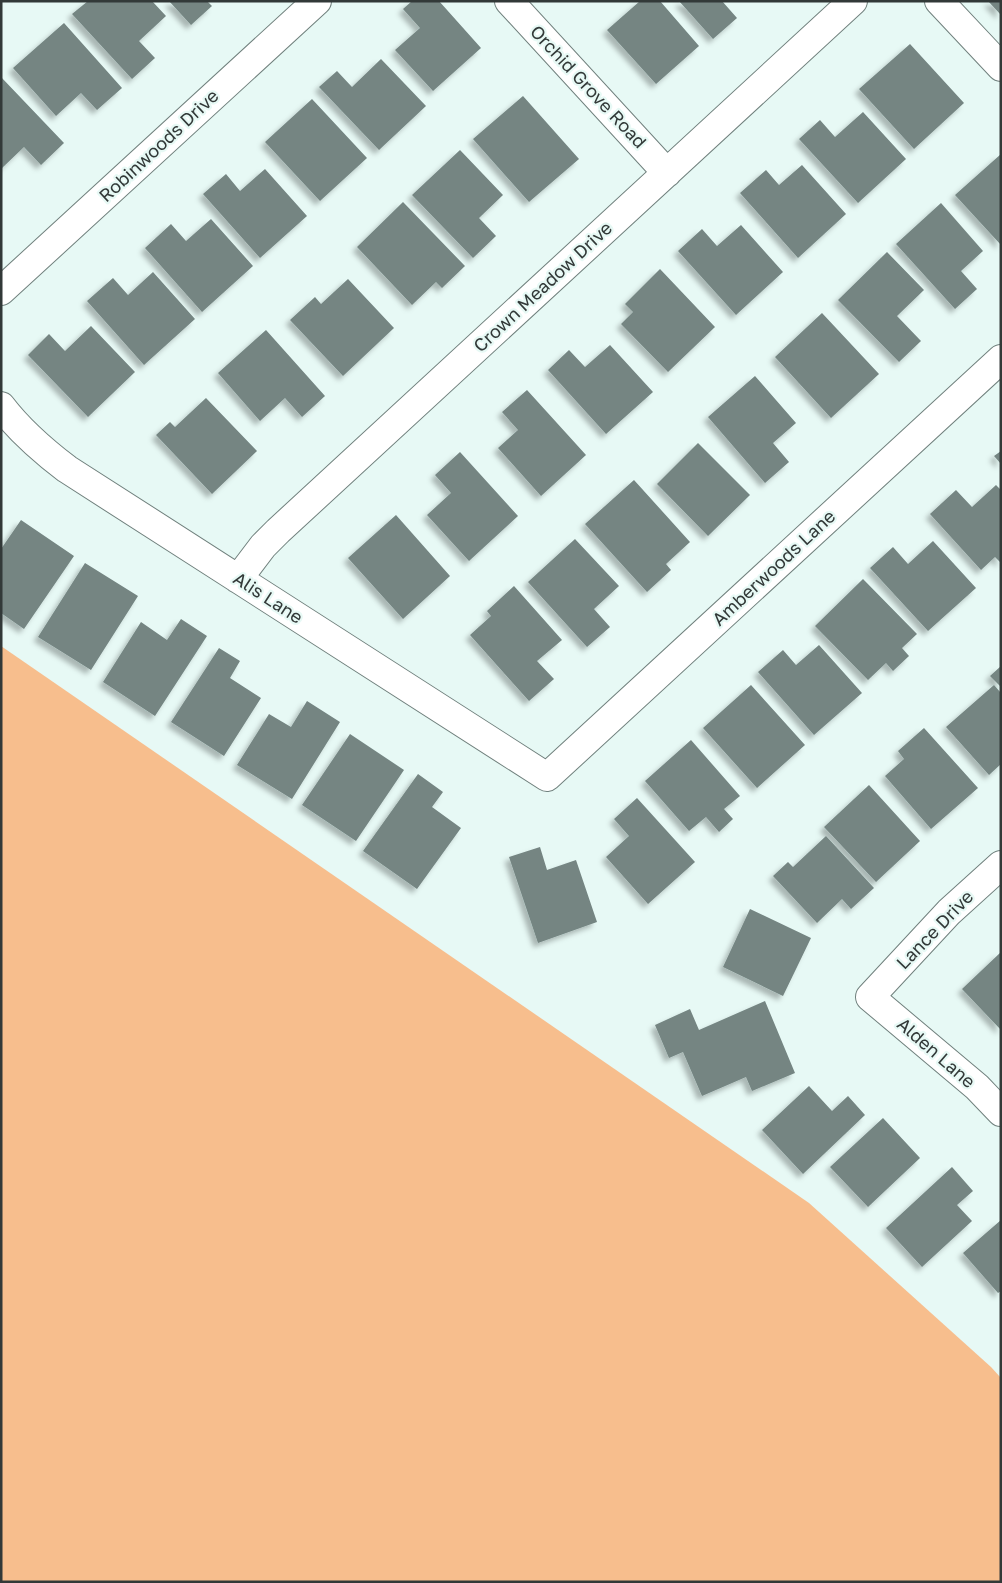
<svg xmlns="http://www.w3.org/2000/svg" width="1002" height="1583" font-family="'Golos Text',sans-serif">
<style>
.green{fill:#f7be8d}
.building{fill:#748582;filter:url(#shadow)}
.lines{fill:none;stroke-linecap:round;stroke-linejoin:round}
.minor-casing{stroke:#70807d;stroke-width:30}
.minor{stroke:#fff;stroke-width:28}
.labels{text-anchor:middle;stroke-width:4.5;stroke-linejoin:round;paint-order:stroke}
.street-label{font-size:18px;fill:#323938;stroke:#e7f9f5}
</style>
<defs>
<filter id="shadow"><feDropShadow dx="-4.5" dy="4.5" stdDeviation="2.5" flood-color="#0004"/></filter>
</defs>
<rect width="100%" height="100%" fill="#e7f9f5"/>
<path class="green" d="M1 646 809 1203 991 1367 1001 1378V1582H1Z"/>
<path class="building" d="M88 1H152L166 16 139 41 155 58 132 79 72 14Z
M169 1H207L212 6 191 25Z
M412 1H439L481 48 433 91 395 50 420 28 403 9Z
M640 1H660L699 46 656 84 607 30Z
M679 1H722L737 18 713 39Z
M988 1H1001V15Z
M64 23 122 88 97 110 81 93 56 116 13 68Z
M910 44 964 103 914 149 859 89Z
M381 59 426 106 379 150 319 87 337 71 352 87Z
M1 77 64 143 41 165 24 147 1 169Z
M523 96 579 159 529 202 473 139Z
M312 99 367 158 320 201 265 142Z
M863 112 906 159 858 203 799 139 820 120 835 137Z
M460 150 503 195 479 218 496 236 473 258 412 195Z
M1001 154V245L955 195Z
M802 165 846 214 798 258 740 193 766 170 779 185Z
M265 169 307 216 260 258 203 194 226 174 240 191Z
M403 202 465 266 442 288 436 282 412 305 357 247Z
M941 203 983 251 961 271 977 289 955 309 896 244Z
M211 219 253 266 202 312 145 248 171 224 186 241Z
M741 225 783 272 736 315 678 251 702 229 717 246Z
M887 252 924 290 897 316 921 341 899 362 838 300Z
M660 269 715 327 668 372 621 324 633 312 625 304Z
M153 272 195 319 144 365 87 301 113 278 128 295Z
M348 279 394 328 343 376 290 320 315 297 321 304Z
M822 313 879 374 831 418 775 357Z
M91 326 135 372 88 417 28 355 49 334 65 351Z
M266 330 325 396 302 417 285 398 260 421 218 373Z
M610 345 653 392 606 434 548 370 569 350 585 367Z
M755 376 796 423 773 443 789 462 765 483 708 417Z
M527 390 586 455 541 496 498 448 518 430 502 412Z
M206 398 257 451 212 494 156 435 170 422 175 427Z
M698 443 750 495 708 536 657 484Z
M1001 451V464L994 456Z
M460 452 518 516 469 561 427 515 451 493 435 475Z
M634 480 690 542 666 564 671 570 647 592 585 524Z
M996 485 1001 490V563L995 557 981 570 930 514 956 490 972 507Z
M396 515 450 576 403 619 348 558Z
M21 520 74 556 24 629 1 613V549Z
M575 539 619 586 594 609 610 627 587 647 528 582Z
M933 541 976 588 928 631 870 568 893 547 908 564Z
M85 563 138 596 91 670 38 637Z
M863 579 917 634 902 648 909 656 893 671 886 663 868 680 815 626Z
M514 586 562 640 537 661 554 679 529 701 470 635 491 616 487 611Z
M181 619 207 636 155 716 103 682 141 622 167 640Z
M819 645 862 693 814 735 758 672 783 650 796 665Z
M219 648 240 661 230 678 261 698 224 756 171 722Z
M1001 666V687L990 676Z
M751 685 805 745 757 788 703 728Z
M994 685 1001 693V764L989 775 946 727Z
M307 701 340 722 292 799 237 765 269 714 291 727Z
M924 728 978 788 931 829 885 776 904 759 898 751Z
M350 734 404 770 356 841 302 805Z
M691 740 740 796 724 809 733 819 719 832 706 817 689 831 645 781Z
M418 774 443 792 432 807 461 828 417 889 363 851Z
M869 785 920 841 876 882 824 827Z
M637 798 695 862 648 904 606 857 629 836 614 819Z
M826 836 874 888 851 909 842 899 817 923 773 876 788 862 793 867Z
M540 847 547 870 576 860 597 922 538 943 509 857Z
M750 909 811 938 783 996 723 967Z
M1001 952V1030L962 989Z
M765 1001 795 1073 752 1091 746 1077 702 1096 683 1052 669 1058 655 1025 690 1009 699 1030Z
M809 1086 832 1111 848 1096 865 1115 803 1174 762 1130Z
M883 1118 920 1158 868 1207 830 1167Z
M952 1167 973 1191 957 1205 972 1221 922 1267 886 1228Z
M1001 1220V1291L998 1293 963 1253Z"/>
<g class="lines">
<g class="minor-casing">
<path id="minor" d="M509 1 667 173
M939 1 1001 67
M1 291 317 1
M1 406C20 431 42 450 67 469L547 777 1001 359
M238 579 263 546 278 531 853 1
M1001 865 949 912 870 997 977 1087 1001 1112"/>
</g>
<use href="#minor" class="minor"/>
</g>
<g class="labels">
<g class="street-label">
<text transform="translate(588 87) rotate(47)" y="6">Orchid Grove Road</text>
<text transform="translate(159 146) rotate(-43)" y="6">Robinwoods Drive</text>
<text transform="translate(543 287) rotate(-43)" y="6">Crown Meadow Drive</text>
<text transform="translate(774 568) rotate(-43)" y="6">Amberwoods Lane</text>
<text transform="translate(268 598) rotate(33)" y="6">Alis Lane</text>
<text transform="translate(935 930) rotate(-46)" y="6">Lance Drive</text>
<text transform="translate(936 1053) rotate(41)" y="6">Alden Lane</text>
</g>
</g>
<rect width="1002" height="1583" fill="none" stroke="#323938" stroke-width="5"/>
</svg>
